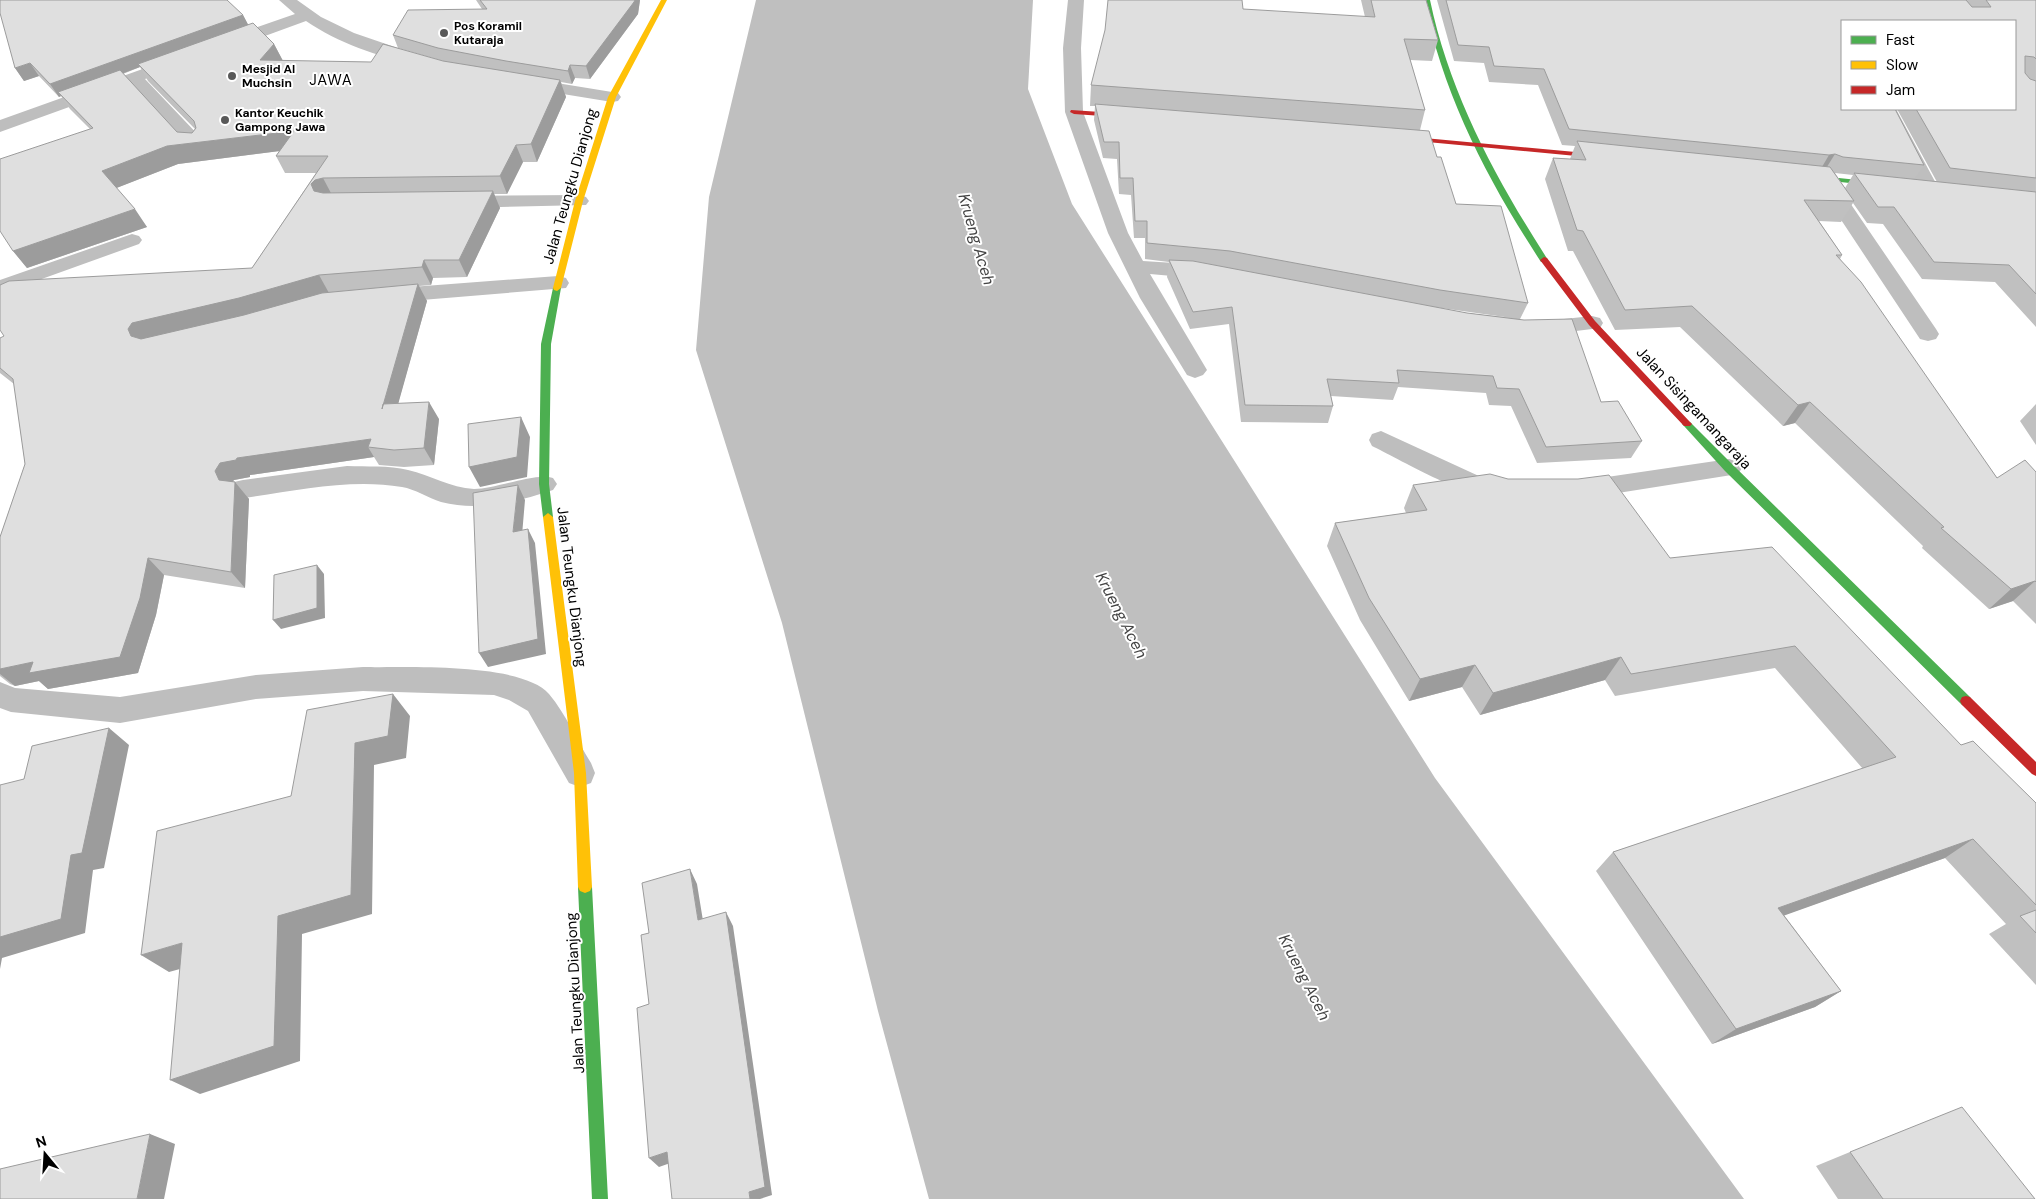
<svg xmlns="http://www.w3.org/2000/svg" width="2036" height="1199" font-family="'DM Sans',sans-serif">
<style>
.water{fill:#bfbfbf}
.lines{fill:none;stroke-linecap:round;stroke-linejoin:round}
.street{fill:#bebebe;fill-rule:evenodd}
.fast{fill:#4caf50;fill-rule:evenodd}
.slow{fill:#ffc107;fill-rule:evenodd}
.jam{fill:#c62828;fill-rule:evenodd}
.wall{fill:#c0c0c0;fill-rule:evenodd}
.shaded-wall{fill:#9c9c9c}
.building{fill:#dfdfdf;stroke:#9c9c9c}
.poi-dot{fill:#595959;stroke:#fff;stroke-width:2}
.labels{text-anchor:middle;stroke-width:4;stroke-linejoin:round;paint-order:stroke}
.far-poi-label{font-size:12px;font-weight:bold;fill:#000;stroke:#fff;text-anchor:start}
.far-quarter-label{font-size:15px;letter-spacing:1px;fill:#000;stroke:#fff}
.street-label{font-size:15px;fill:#000;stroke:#fff}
.water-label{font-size:16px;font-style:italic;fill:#444;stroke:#fff}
</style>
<rect width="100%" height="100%" fill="#fff"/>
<path class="water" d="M756 0H1033L1028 89 1072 204 1435 778 1744 1199H929L878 1011 782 623 696 350 709 197Z"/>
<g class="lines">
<path class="street" d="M279 0H297L321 17 354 33 421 56 424 60 421 64 415 65C378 56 338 43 306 21L232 48H220L218 44 220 40 295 14Z
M1068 0H1084L1081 48 1083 112 1128 233 1143 261 1206 265 1214 267 1217 272 1214 277 1206 279 1150 274 1207 370 1203 375 1195 378 1187 375 1140 298 1108 233 1065 112 1063 48Z
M179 56 185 57 188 61 185 65 145 79 203 140 205 144 203 148H189L130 85 0 132V120Z
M526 78 612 92 618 93 621 97 618 101 612 102 520 87 517 83 520 79Z
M1878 109H1896L1939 189 1936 193H1922L1919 189Z
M1826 176 1833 178 1936 329 1939 334 1936 339 1928 341 1920 339 1816 182 1819 178Z
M579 195 586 197 589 201 586 205 461 208 454 206 451 202 454 198 461 196Z
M132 234 139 236 142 240 139 244 0 294V280Z
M558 276 566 278 569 283 566 288 385 303 377 301 374 296 377 291 385 289Z
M1592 316 1600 318 1603 323 1600 328 1536 336 1528 334 1525 329 1528 324 1536 322Z
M1381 431 1481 477 1504 484 1508 491 1504 498C1478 505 1399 459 1372 446L1369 440 1372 434Z
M1729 459 1738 462 1742 468 1738 474 1580 499 1571 497 1567 490 1571 483 1580 481Z
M347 466C366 467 389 465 408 470 431 475 450 488 474 489 496 489 536 472 553 478L557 484 553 490C516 502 479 512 441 502 428 498 415 489 402 487 350 478 295 491 243 498L234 496 230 489 234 482 243 480Z
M363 667C405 668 522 662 549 694 566 714 577 741 591 763L595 773 591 783 580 787 569 783 528 711 509 700 494 695 363 691 256 699 120 723 11 712 0 708V682L15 688 120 697 256 675Z"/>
<path class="fast" d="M1424 0H1430C1450 95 1496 179 1548 260L1547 262H1541C1488 181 1443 95 1424 0Z
M1800 174 1887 183 1891 185 1887 187 1803 178H1800Z
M557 285 561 288 551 344 549 484 553 517 548 521 543 517 539 484 541 344 553 288Z
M1687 421 1690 422 1733 465 1970 697 1972 701 1970 705 1966 706 1962 705 1725 471 1684 426 1682 424Z
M585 881 590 883 592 887 608 1199H592L578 887 580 883Z"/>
<path class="slow" d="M661 0H667L616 97 583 201 561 288 557 291 554 290 553 288 575 201 608 97Z
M548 513 553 517 586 773 592 887 590 891 585 893 580 891 578 887 574 773 543 517Z"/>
<path class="jam" d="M1071 110 1130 114 1134 116 1130 118 1074 114 1070 112Z
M1392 135 1608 155 1612 157 1608 159 1395 139 1391 137Z
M1544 257 1547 258 1595 321 1690 422 1692 424 1690 426H1684L1589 325 1540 260Z
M1966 696 1970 697 2036 762V776L2032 774 1962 705 1960 701 1962 697Z"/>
</g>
<path class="wall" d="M476 0H640L638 14 590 79 575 78 572 84 561 82 566 97 537 162H523L507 194H494L500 208 467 277 433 278 431 285 419 286 427 301 398 403 439 419 434 465 404 467 379 465 374 457 250 475V477L234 480 233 481 235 482 249 499 245 588 164 575 156 615 138 673 48 689 39 681 15 686 10 684 0 676V537L25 464 14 384 0 373V338L252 268 316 173H285L276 156 279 151 178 164 116 188 147 227 27 268 13 251 90 129 70 109 61 96 59 97 39 76 24 81 15 68 243 15 248 25 274 44 283 61 371 62 443 61 398 48 393 35 482 9ZM140 67 148 81 195 129 192 133 177 132 123 74Z
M1361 0H1426L1438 40 1432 61 1410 60 1425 110 1420 130 1437 157 1456 204 1528 303 1520 319 1601 402 1642 441 1631 458 1537 463 1511 406 1489 405 1486 393 1398 387 1393 400 1331 396 1333 406 1328 423 1241 422 1229 324 1190 329 1167 277 1169 262 1145 259V238H1134L1131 195 1119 194 1117 159 1103 158 1094 120 1095 106H1090L1091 85 1365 17ZM1434 307 1512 318 1467 313Z
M1437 0H2036V327L1995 282 1922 279 1883 224 1867 223 1853 203 1841 222 1819 221 1842 255 1840 259 1997 478 2036 472V624L2013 601 1989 609 1922 548 1923 546 1795 423 1783 426 1680 327 1615 330 1573 251H1568L1545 179 1553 158 1570 159 1575 146 1562 145 1538 85 1489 82 1484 63 1454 61ZM1842 21 2015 109H1897L1937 182 1914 179 1924 165ZM1835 173 1853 175 1845 188Z
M2036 404V445L2020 421Z
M1413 485 1670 558 1961 745 2036 803V985L1989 934 2006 924 1945 858 1784 915 1841 991 1815 1007 1712 1044 1596 871 1613 852 1863 769 1775 668 1615 696 1605 680 1480 715 1462 687 1409 701 1360 620 1327 546 1335 523 1406 513 1404 508Z
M1850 1152 2035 1199H1838L1816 1166Z"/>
<path class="shaded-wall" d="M635 0H640L638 14 590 79 586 66Z
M243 15 250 28 138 64 140 67 62 96 58 92 61 96 59 97 50 84Z
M274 44 283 61 260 60Z
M30 63 39 76 24 81 15 68Z
M570 65 575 78 572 84 568 71Z
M560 80 566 97 537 162 531 144Z
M294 131 304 148 178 164 114 189 102 171 167 146Z
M516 145 523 162 507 194 500 176Z
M1835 154 1825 170 1819 172 1829 155Z
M323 178 332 195 324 197 314 191 311 184 315 180Z
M493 191 500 208 467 277 459 260Z
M135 209 147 227 27 268 13 251Z
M424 260 433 278 431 285 422 267Z
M319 275 329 293 146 341 131 336 128 329 132 323Z
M418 284 427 301 392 426 382 409Z
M429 402 439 419 434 465 424 448Z
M1810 402 1795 423 1783 426 1798 405Z
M521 417 530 437 527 477 480 487 469 467Z
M371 439 368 447 374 457 250 475V477L234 480 228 488 219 480 215 471 220 463 237 458Z
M235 482 249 499 245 588 231 572Z
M518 485 525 500 521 547 513 532Z
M528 529 535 543 546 654 488 667 479 653Z
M148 558 164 575 156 615 138 673 48 689 39 681 15 686 0 674V669L33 662Z
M317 565 324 574 325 618 281 629 273 620Z
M2035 581 2013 601 1989 609 2011 589Z
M1621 657 1605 680 1480 715 1493 693Z
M1475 665 1462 687 1409 701 1420 679Z
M393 694 410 716 406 758 374 765 372 914 302 934 300 1061 200 1094 170 1080 278 916 355 743Z
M109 728 129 745 104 868 93 870 85 933 2 958 0 969V937Z
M1973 839 1945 858 1755 926 1778 908Z
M690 869 697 884 705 933 698 920Z
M726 912 733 926 772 1195 760 1199H750L749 1192Z
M182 943 209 961 169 972 141 955Z
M1841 991 1815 1007 1712 1044 1736 1029Z
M150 1134 175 1144 164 1199H137Z
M667 1152 676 1161 659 1167 649 1158Z"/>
<path class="building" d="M0 0H227L243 15 50 84 30 63 15 68 0 13Z
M480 0H635L634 2 586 66 570 65 568 71 506 61 438 48 393 35 408 10 487 9Z
M1108 0H1242L1243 9 1375 17 1371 0H1426L1438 40 1404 39 1425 110 1091 85 1105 30Z
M1446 0H1966L1972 7H1991L1986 0H2036V59L2034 57 2025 56V73L2030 79 2036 81V178L1950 168 1916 109H2015V21H1842V109H1895L1924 165 1843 157 1835 154 1829 155 1569 129 1544 69 1494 66 1489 47 1458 45Z
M253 23 274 44 260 60 371 62 383 44 443 61 560 80 531 144 516 145 500 176 323 178 315 180 311 184 314 191 323 193 493 191 459 260H424L422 267 319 275 239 298 132 323 128 329 131 336 141 339 244 315 322 293 418 284 382 409 383 404 429 402 424 448 394 450 368 447 371 439 237 458 236 460 220 463 215 471 219 480 235 482 231 572 148 558 140 598 120 657 29 673 33 662 0 669V537L25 464 13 379 0 368V338L4 336 0 330V285L9 281 252 268 328 156H276L294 131 167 146 102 171 135 209 13 251 0 231V159L93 128 58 92 120 70 177 132 192 133 196 128 194 121 138 64Z
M1095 104 1429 131 1437 157H1441L1456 204 1501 206 1528 303 1440 290 1230 251 1147 243V221H1135L1133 178H1120L1119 142H1104Z
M1577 141 1830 167 1854 201 1804 200 1842 255H1836L1861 282 1997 478 2025 460 2036 472V582L2035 581 2011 589 1941 528 1944 527 1810 402 1798 405 1692 306 1625 310 1583 231 1577 230 1553 158 1586 160Z
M1854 173 2036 192V294L2009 265 1934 262 1894 207H1878Z
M1169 260 1193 261 1467 313 1524 320 1572 319 1601 402 1618 401 1642 441 1546 447 1519 389 1497 388 1493 376 1397 370 1399 383 1327 379 1333 406 1245 405 1232 307 1193 312Z
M521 417 517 457 469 467 468 424Z
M1490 474 1508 479H1578L1609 475 1670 558 1772 547 1961 745 1973 741 2036 803V905L1973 839 1778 908 1841 991 1736 1029 1613 852 1896 757 1795 646 1631 674 1621 657 1493 693 1475 665 1420 679 1369 598 1335 523 1427 510 1413 485Z
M518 485 513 532 528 529 538 639 479 653 473 493Z
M317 565V608L273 620 274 575Z
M393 694 388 736 355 743 351 895 278 916 274 1046 170 1080 182 943 141 955 157 831 291 796 307 710Z
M109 728 82 853 71 855 61 919 0 937V785L24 779 32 746Z
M690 869 698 920 726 912 765 1187 749 1192 750 1199H672L667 1152 649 1158 637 1008 649 1004 641 935 649 933 642 883Z
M2036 910V933L2020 916Z
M1962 1107 2035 1199H1883L1850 1152Z
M150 1134 137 1199H0V1169Z"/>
<g class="poi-dot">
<circle cx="444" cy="33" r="5"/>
<circle cx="232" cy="76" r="5"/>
<circle cx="225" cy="120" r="5"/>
</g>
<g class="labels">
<g class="far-poi-label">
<text x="454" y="30">Pos Koramil<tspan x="454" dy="14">Kutaraja</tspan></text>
<text x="242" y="73">Mesjid Al<tspan x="242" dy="14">Muchsin</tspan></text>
<text x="235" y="117">Kantor Keuchik<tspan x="235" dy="14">Gampong Jawa</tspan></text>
</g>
<g class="far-quarter-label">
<text x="331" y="85">JAWA</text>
</g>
<g class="street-label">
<text transform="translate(570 186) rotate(-74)" y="5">Jalan Teungku Dianjong</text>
<text transform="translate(1694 408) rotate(47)" y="5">Jalan Sisingamangaraja</text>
<text transform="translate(572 587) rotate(83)" y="5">Jalan Teungku Dianjong</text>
<text transform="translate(575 993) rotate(-93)" y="5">Jalan Teungku Dianjong</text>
</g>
<g class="water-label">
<text transform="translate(977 239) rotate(74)" y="6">Krueng Aceh</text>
<text transform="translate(1122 615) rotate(63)" y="6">Krueng Aceh</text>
<text transform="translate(1305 977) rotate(63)" y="6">Krueng Aceh</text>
</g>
</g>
<rect x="1841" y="20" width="175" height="90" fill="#ffffff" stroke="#999999"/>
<rect x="1851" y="36" width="25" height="8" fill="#4caf50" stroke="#999999"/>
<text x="1886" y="45" font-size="15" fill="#000000">Fast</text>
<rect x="1851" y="61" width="25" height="8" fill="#ffc107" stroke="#999999"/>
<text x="1886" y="70" font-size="15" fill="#000000">Slow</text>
<rect x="1851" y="86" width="25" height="8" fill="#c62828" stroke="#999999"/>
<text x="1886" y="95" font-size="15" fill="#000000">Jam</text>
<g transform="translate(45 1154) rotate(342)" stroke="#ffffff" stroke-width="4" paint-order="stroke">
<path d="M0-4L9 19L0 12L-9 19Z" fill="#000000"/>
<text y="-8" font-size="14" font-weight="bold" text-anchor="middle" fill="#000000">N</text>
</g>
</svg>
